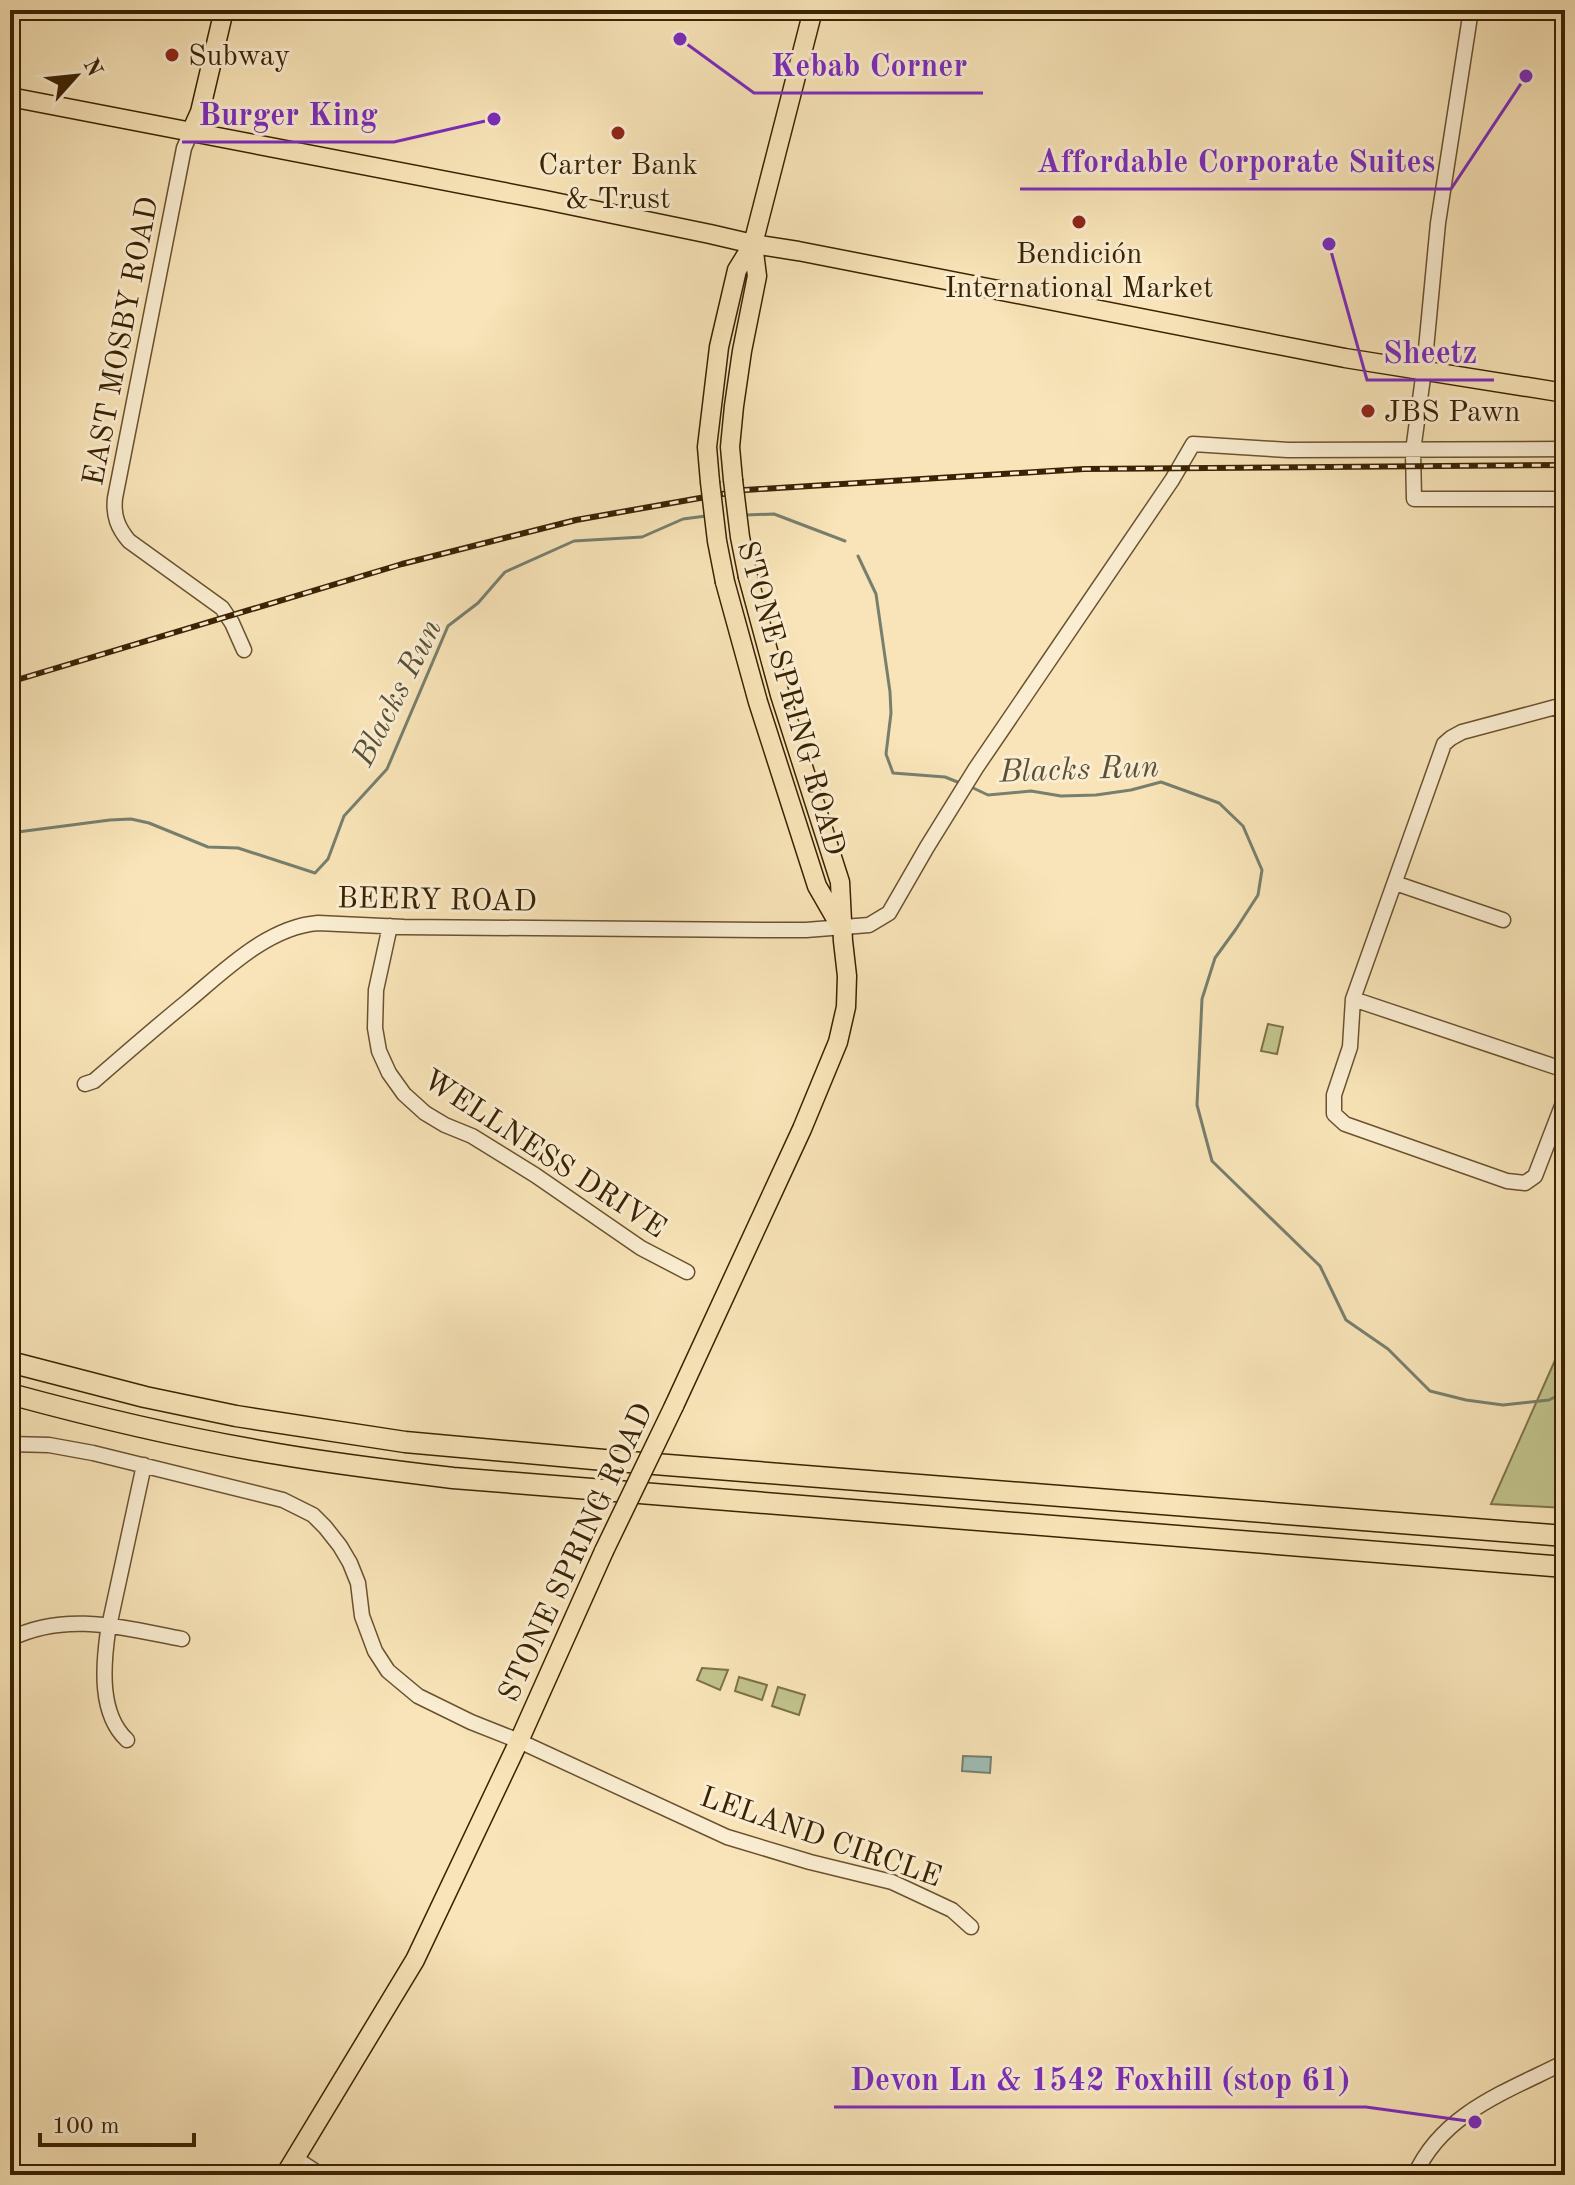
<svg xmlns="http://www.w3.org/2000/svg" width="1575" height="2185" font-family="'Old Standard TT',serif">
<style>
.green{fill:#c1c38c;stroke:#7e7247;stroke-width:2}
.water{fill:#9fbdb6;stroke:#777f6e;stroke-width:2}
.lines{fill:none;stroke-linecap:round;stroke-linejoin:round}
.stream{stroke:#777f6e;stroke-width:3}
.minor-casing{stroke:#6a5230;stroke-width:17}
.major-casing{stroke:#3a2202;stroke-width:21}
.highway-casing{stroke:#3a2202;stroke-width:23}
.minor{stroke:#faedd1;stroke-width:14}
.major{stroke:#f8e4b8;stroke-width:18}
.highway{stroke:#f8e4b8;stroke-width:20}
.rail-casing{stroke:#3a2202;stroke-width:6}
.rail{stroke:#faedd1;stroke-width:3;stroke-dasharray:9;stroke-linecap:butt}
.major-bridge-casing{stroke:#3a2202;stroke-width:21;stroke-linecap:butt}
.major-bridge{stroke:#f8e4b8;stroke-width:18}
.poi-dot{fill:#8f2418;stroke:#faedd1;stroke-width:3}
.labels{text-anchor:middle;stroke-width:6;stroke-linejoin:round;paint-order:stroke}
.poi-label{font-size:30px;fill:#3a2202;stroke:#faedd1;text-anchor:start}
.street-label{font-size:30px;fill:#3a2202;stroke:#faedd1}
.water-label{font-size:32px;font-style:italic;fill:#585038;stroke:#faedd1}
.leader{fill:none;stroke:#7b2cbf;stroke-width:3}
.callout-dot{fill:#7b2cbf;stroke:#faedd1;stroke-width:3}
.callout-label{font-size:32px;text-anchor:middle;font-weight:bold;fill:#7b2cbf;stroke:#faedd1;stroke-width:6;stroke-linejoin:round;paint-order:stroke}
</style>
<rect width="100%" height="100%" fill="#f8e4b8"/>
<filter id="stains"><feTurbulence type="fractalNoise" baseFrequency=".0025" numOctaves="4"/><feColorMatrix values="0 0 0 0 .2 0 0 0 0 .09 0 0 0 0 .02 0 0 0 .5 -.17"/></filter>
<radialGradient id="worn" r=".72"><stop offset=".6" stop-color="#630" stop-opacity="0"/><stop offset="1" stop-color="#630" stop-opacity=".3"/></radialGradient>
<path class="green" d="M1268 1024 1283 1027 1277 1054 1261 1051Z
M1565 1336V1508L1491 1504 1560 1349Z
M702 1668 728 1670 720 1690 697 1680Z
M739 1677 767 1685 762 1700 735 1691Z
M778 1687 805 1695 799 1715 772 1706Z"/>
<path class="water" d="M963 1756 991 1757 990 1773 962 1771Z"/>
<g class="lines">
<path class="stream" d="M746 515 774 514 845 541
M858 556 876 594 890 692 891 713 886 754 893 773 945 777 960 783
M971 787 988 795 1031 791 1061 796 1096 795 1131 790 1161 782 1219 803 1243 826 1262 870 1258 895 1236 929 1215 958 1202 999 1197 1105 1212 1161 1320 1266 1346 1320 1388 1349 1430 1391 1466 1400 1503 1405 1549 1400 1565 1392
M10 833 110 820 131 819 149 823 208 847 238 848 315 873 328 859 344 816 387 769 448 626 478 603 505 572 574 541 642 537 683 519 706 516"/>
<g class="minor-casing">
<path id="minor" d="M1471 10 1438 223 1424 370 1413 451 1414 499H1565
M191 132 184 148 115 498C113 516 118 528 129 541L222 608 232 623 244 650
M1565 785 1563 705 1462 732 1451 738 1444 744 1353 999 1350 1047 1334 1095V1114L1345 1124 1507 1181 1525 1183 1535 1176 1565 1098
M1395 883 1503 920
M390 926 376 990 375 1028 379 1051 389 1073 404 1094 425 1113 445 1125 472 1136 535 1175 641 1248 687 1272
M1353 999 1565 1070
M85 1084 94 1081C125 1054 156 1027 188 1001 225 970 268 927 318 923L404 927 761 930H806L869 925 889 913 927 847 976 768 1172 480 1193 444 1288 450 1565 449
M10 1444 49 1445 93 1453 283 1500 313 1515 325 1527 340 1546 350 1563 358 1583 362 1616 375 1651 388 1671 418 1696 471 1722 519 1741 727 1837 810 1862 892 1882 952 1910 971 1927
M10 1639C66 1611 124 1628 182 1639
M127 1740C99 1714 103 1666 108 1631L144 1465
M295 2158 321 2175
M1415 2175C1442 2113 1508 2091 1565 2062"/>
</g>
<g class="major-casing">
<path id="major" d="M10 97 545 200 710 234 753 244 798 251 1345 358 1565 393
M191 132 200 112 224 10
M733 480 730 447 734 406 742 351 757 276 753 244
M710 482 707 447 719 347 737 270 753 244 813 10
M725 582 758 702 817 886 840 926
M674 1406 802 1129 838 1042 846 1007 847 976 843 941 840 882 780 695 748 577
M285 2175 415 1960 519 1741 604 1551"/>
</g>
<g class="highway-casing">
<path id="highway" d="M10 1362 145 1397 236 1416 405 1442 604 1460 1565 1536
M10 1394C98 1418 187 1439 278 1454 336 1464 394 1471 453 1478L1565 1567"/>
</g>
<use href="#minor" class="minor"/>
<use href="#major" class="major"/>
<use href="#highway" class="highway"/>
<g class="rail-casing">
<path id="rail" d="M10 682 402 564 576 520 745 490 1084 469 1565 465"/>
</g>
<use href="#rail" class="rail"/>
<g class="major-bridge-casing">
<path id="major-bridge" d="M733 480 740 537 748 577
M710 482 717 541 725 582
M604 1551 674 1406"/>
</g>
<use href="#major-bridge" class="major-bridge"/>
</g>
<g class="poi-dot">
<circle cx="172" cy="55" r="8"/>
<circle cx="618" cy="133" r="8"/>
<circle cx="1079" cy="222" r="8"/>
<circle cx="1368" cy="411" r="8"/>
</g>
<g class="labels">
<g class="poi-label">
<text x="188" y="65">Subway</text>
<text x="618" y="174" text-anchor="middle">Carter Bank<tspan x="618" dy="34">&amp; Trust</tspan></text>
<text x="1079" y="263" text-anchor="middle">Bendición<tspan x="1079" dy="34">International Market</tspan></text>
<text x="1384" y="421">JBS Pawn</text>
</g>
<g class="street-label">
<text transform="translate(120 341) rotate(-79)" y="10">EAST MOSBY ROAD</text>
<text transform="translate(792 698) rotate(74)" y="10">STONE SPRING ROAD</text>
<text transform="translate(437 899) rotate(1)" y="10">BEERY ROAD</text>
<text transform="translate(545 1153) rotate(33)" y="10">WELLNESS DRIVE</text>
<text transform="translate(575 1552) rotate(-65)" y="10">STONE SPRING ROAD</text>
<text transform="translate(821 1836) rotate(19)" y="10">LELAND CIRCLE</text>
</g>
<g class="water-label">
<text transform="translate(396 692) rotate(-63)" y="11">Blacks Run</text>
<text transform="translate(1079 768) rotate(-2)" y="11">Blacks Run</text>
</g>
</g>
<path class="leader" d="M680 39L754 93H983M494 119L394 142H182M1526 76L1451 189H1020M1329 244L1367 380H1494M1475 2122L1366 2107H834"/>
<g class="callout-dot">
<circle cx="680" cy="39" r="8"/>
<circle cx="494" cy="119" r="8"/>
<circle cx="1526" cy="76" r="8"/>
<circle cx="1329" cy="244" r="8"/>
<circle cx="1475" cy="2122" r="8"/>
</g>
<g class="callout-label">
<text x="869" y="76">Kebab Corner</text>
<text x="288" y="125">Burger King</text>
<text x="1236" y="172">Affordable Corporate Suites</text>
<text x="1430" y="363">Sheetz</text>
<text x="1100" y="2090">Devon Ln &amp; 1542 Foxhill (stop 61)</text>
</g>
<rect width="1575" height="2185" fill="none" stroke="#f8e4b8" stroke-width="40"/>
<rect x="12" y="12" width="1551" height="2161" fill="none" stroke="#3a2202" stroke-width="4"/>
<rect x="20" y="20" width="1535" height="2145" fill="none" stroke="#3a2202" stroke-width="2"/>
<g transform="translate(76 76) rotate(63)" stroke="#faedd1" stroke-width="6" paint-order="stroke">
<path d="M0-6L14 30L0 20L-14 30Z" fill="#3a2202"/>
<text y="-12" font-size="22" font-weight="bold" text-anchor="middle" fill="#3a2202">N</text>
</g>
<path d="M40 2133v12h154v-12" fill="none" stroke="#3a2202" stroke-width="4"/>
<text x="52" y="2133" font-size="24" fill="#3a2202" stroke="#faedd1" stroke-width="6" paint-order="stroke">100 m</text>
<rect width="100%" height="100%" filter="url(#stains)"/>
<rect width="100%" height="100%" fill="url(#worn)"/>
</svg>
